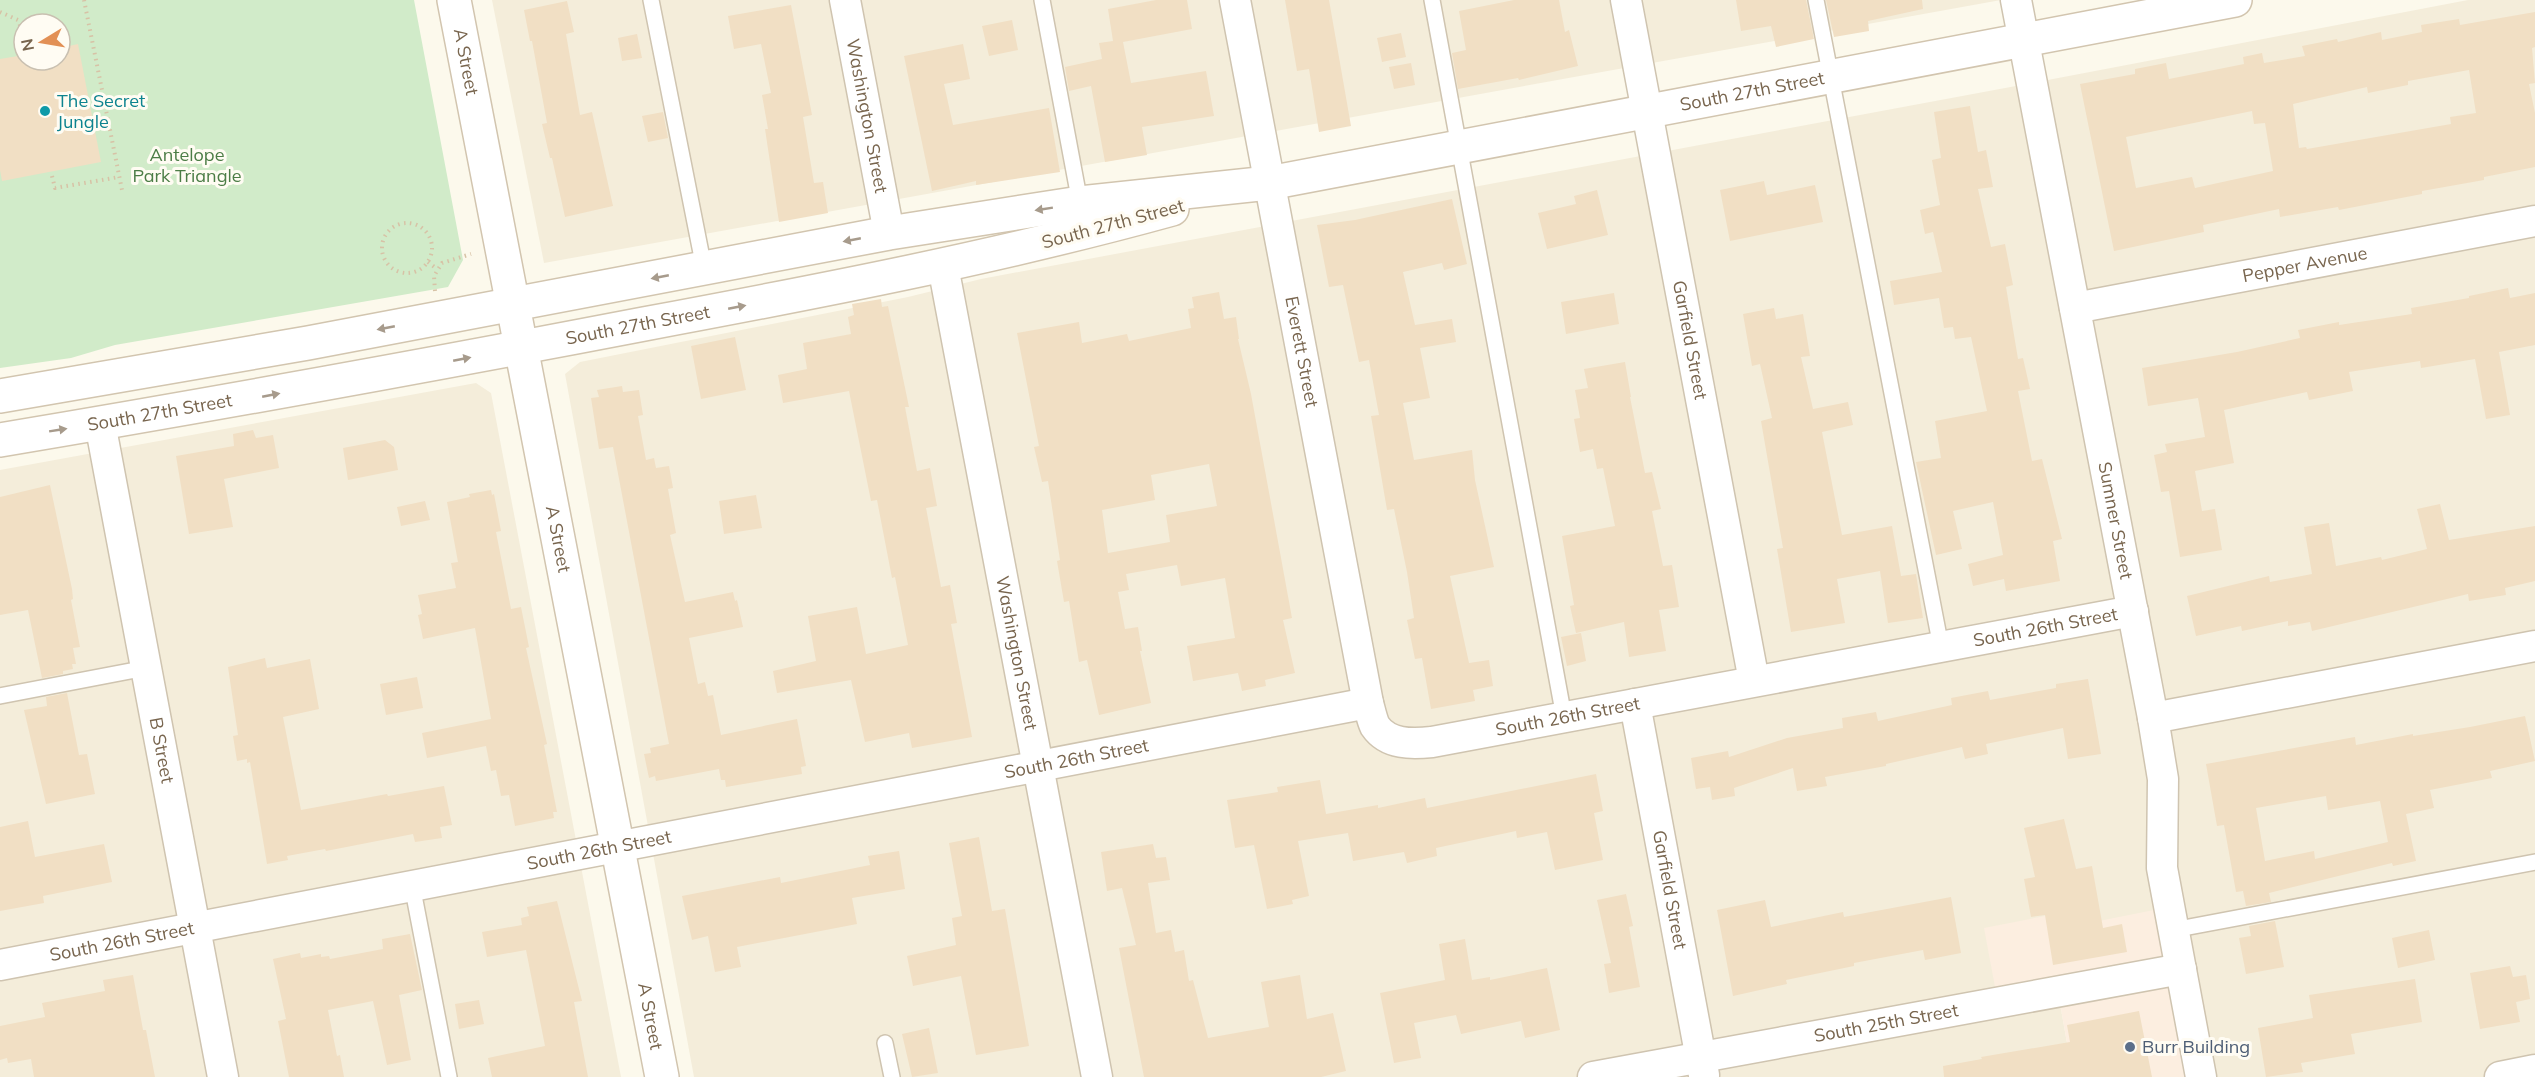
<svg xmlns="http://www.w3.org/2000/svg" width="2535" height="1077" font-family="Mulish,sans-serif">
<style>
.residential{fill:#f4edda}
.commercial{fill:#fceee0}
.green{fill:#d1ebc9;fill-rule:evenodd}
.building{fill:#f1dfc4;fill-rule:evenodd}
.lines{fill:none;stroke-linecap:round;stroke-linejoin:round}
.lane-casing{stroke:#cfc4b0;stroke-width:18}
.street-casing{stroke:#cfc4b0;stroke-width:33}
.secondary-casing{stroke:#d2c5af;stroke-width:36}
.path{stroke:#d7c2a6;stroke-width:4;stroke-dasharray:1.5 4.5;stroke-linecap:butt}
.lane{stroke:#fff;stroke-width:15}
.street{stroke:#fff;stroke-width:30}
.secondary{stroke:#fff;stroke-width:33}
.oneway{fill:#a79b8c}
.culture-dot{fill:#0f9aa8;stroke:#fffcf3;stroke-width:2}
.service-dot{fill:#5c6f8a;stroke:#fffcf3;stroke-width:2}
.labels{text-anchor:middle;stroke-width:6;stroke-linejoin:round;paint-order:stroke}
.street-label{font-size:18px;fill:#78654e;stroke:#fffcf3}
.culture-label{font-size:18px;fill:#0d838f;stroke:#fffcf3;text-anchor:start}
.park-label{font-size:18px;fill:#4c7d46;stroke:#fffcf3}
.service-label{font-size:18px;fill:#4e5e75;stroke:#fffcf3;text-anchor:start}
</style>
<rect width="100%" height="100%" fill="#fcf9ec"/>
<path class="residential" d="M492 0H2001L544 263Z
M2468 0H2535V1077H2201L2058 992 2073 1077H694L565 374 580 362 908 297 981 279 2032 83Z
M476 383 491 393 621 1077H0V470Z"/>
<path class="commercial" d="M2169 907 2201 1077H2073L2058 992 1998 1003 1984 928 2050 915 2054 930Z"/>
<path class="green" d="M0 0H414L463 260 448 287 115 345 71 358 0 368ZM24 24H60V60H24Z"/>
<path class="building" d="M1156 0H1187L1192 29 1123 42 1131 83 1206 71 1214 116 1142 127 1147 155 1105 162 1091 86 1069 91 1065 67 1102 59 1099 43 1113 41 1108 9Z
M1285 0H1329L1351 126 1319 132 1309 69 1297 71Z
M1514 0H1559L1565 32 1569 30 1578 66 1519 80 1518 78 1458 89 1452 53 1466 50 1459 11Z
M1736 0H1806L1814 39 1776 47 1771 26 1741 31Z
M1826 0H1922L1923 9 1868 21 1869 31 1834 37Z
M567 1 574 32 566 34 580 115 592 112 613 206 565 217 552 158H550L542 124 547 123 532 41H530L524 10Z
M791 5 812 115 803 117 814 183 823 182 828 213 779 222 765 129H768L762 95 771 93 761 44 734 49 728 16Z
M2535 12V47L2532 48 2535 83 2529 84 2535 113V167L2484 177V180L2422 191V194L2339 210 2338 207 2280 217 2279 209 2203 225 2204 232 2114 251 2080 84 2135 74V69L2166 63 2169 79 2244 64 2243 57 2262 53 2264 63 2305 56 2302 46 2337 39 2338 42 2381 32 2382 40 2422 32 2421 25 2459 19 2460 25ZM2469 70 2476 113 2450 117 2451 124 2307 149 2306 147 2299 148 2293 104 2367 87 2368 93 2408 85V81ZM2252 111 2254 124 2265 123 2273 171 2195 188 2192 177 2136 188 2126 137Z
M1012 20 1018 50 989 56 982 26Z
M1401 33 1406 57 1382 62 1377 38Z
M637 34 642 58 622 61 618 38Z
M78 44 101 162 2 181 0 170V59L24 55V60H60V48Z
M963 44 970 79 944 84 953 125 1049 108 1060 172 976 185V181L932 191 904 56Z
M1411 63 1415 85 1394 89 1389 67Z
M1970 106 1978 152 1986 150 1993 187 1978 189 1991 247 2005 244 2013 285 2006 287 2018 359 2023 358 2030 389 2018 391 2032 461 2042 459 2062 539 2053 541 2060 581 2006 591 2004 579 1973 586 1968 564 2003 555 1993 502 1953 511 1962 549 1936 555 1916 462 1941 458 1935 421 1987 411 1971 337 1955 339 1953 327 1944 328 1939 298 1894 305 1890 281 1942 272 1933 232 1925 234 1920 210 1940 205 1932 160 1941 158 1934 112Z
M663 112 668 138 648 142 642 116Z
M1764 181 1767 195 1815 185 1823 222 1730 241 1720 190Z
M1597 190 1608 235 1547 249 1538 213 1576 204 1574 196Z
M1452 199 1467 264 1444 270 1442 263 1403 272 1415 325 1452 319 1456 342 1420 348 1430 398 1403 403 1414 460 1472 450 1475 480 1494 567 1450 576 1469 663 1489 660 1493 686 1473 690 1475 701 1431 709 1422 658 1415 659 1407 620 1414 618 1407 572 1394 509 1387 510 1371 416 1379 415 1369 360 1359 362 1343 285 1329 287 1317 225 1355 220Z
M2508 288 2510 298 2535 293V345L2499 352 2510 415 2486 419 2475 359 2421 368 2420 361 2349 372 2353 391 2309 400 2307 392 2224 410 2234 463 2195 471 2202 511 2215 509 2222 550 2180 557 2169 491 2161 492 2154 455 2167 452 2165 444 2205 437 2198 398 2148 406 2142 368 2237 352 2300 338 2298 330 2339 322V325L2412 314 2411 308 2469 298V296Z
M1219 292 1224 319 1236 317 1239 339H1238L1251 394 1292 618 1283 620 1295 673 1265 680 1266 686 1242 691 1238 673 1193 681 1187 646 1235 638 1225 578 1181 586 1177 565 1126 574 1129 590 1118 592 1125 629 1138 627 1142 651H1140L1151 703 1099 715 1087 660 1079 662 1069 601 1064 602 1057 561 1060 560 1048 481 1042 482 1034 447 1039 446 1017 333 1079 322 1082 343 1127 334 1129 341 1191 328 1188 309 1194 308 1192 297ZM1209 464 1217 506 1166 515 1170 542 1108 553 1102 510 1155 500 1151 475Z
M1614 293 1619 324 1566 334 1561 302Z
M881 299 882 307 888 306 909 407H905L917 471 930 468 937 506 926 508 941 587 950 585 957 623 951 624 972 737 912 748 909 733 865 742 851 680 777 693 773 671 816 661 808 616 857 607 866 654 908 645 895 577 892 578 877 500 871 501 849 391 783 403 778 375 807 369 803 343 851 334 848 317 854 315 852 304Z
M1774 308 1776 319 1803 314 1810 356 1801 357 1813 409 1848 402 1853 425 1822 432 1842 535 1892 526 1901 576 1916 574 1923 618 1888 623 1880 571 1837 579 1845 623 1791 632 1777 549 1783 548 1761 421 1772 418 1760 364 1752 366 1743 314Z
M735 337 746 390 701 399 691 346Z
M1625 362 1631 397H1630L1645 473 1652 472 1661 509 1652 511 1663 566 1672 565 1679 607 1659 610 1666 651 1629 657 1624 622 1576 633 1570 606 1574 605 1562 536 1615 526 1603 468 1597 469 1593 449 1580 452 1574 419 1580 418 1575 390 1588 388 1584 369Z
M622 386 623 392 639 390 643 415 638 416 646 460 654 458 656 468 669 466 673 488 668 489 676 533 670 535 685 602 733 592 735 601 737 600 743 627 689 638 698 684 705 682 708 696 713 695 721 735 797 719 806 766 801 767 802 774 726 787 725 780H721L719 769 656 781 655 776 649 778 644 754 651 753 650 748 669 744 613 447 599 449 591 398 599 397 597 390Z
M253 430 256 438 273 435 279 468 224 479 233 527 189 534 176 456 234 446 233 434Z
M385 440 394 447 398 470 348 480 343 448Z
M50 485 72 589 73 599 71 600 80 647 73 648 76 664H72L73 669 63 671V674L42 678 28 610 0 615V497Z
M491 490 492 495 494 494 501 531 496 532 511 609 521 607 529 647 526 648 547 744 544 745 557 812H553L554 818 515 826 509 795 501 796 496 770 491 771 486 746 427 758 422 733 491 719 475 628 423 639 418 615 422 614 418 595 456 588 451 563 458 562 447 502 470 497 469 494Z
M756 495 762 528 724 534 719 501Z
M425 501 430 520 401 526 397 507Z
M2440 504 2449 540 2535 526V581L2505 588 2506 595 2469 601 2468 594 2312 631 2310 622 2288 626V621L2242 631 2241 626 2196 636 2187 596 2269 576 2270 582 2312 574 2304 527 2329 523 2336 566 2381 557 2382 560 2427 549 2417 509Z
M1581 633 1586 661 1567 666 1561 637Z
M265 658 267 668 310 659 319 709 283 717 301 810 387 794 388 796 444 786 452 825 440 827 442 838 415 842 413 834 326 851 325 849 287 856 288 860 267 864 250 762 247 763V759L237 761 233 736 238 735 228 667Z
M417 677 423 708 386 715 380 684Z
M2088 679 2101 754 2068 759 2063 728 1986 744 1988 754 1965 759 1962 747 1886 764V766L1825 777 1827 786 1797 791 1793 768 1734 788 1735 796 1712 800 1710 787 1696 789 1691 758 1728 751 1729 757 1787 738 1843 728 1842 718 1876 712 1878 721 1952 705 1951 698 1988 691 1990 700 2056 688V684Z
M67 693 79 755 87 754 95 794 46 804 24 710 47 706 46 697Z
M2525 716 2535 761 2490 771 2492 778 2430 790 2434 808 2406 814 2416 861 2393 866 2392 863 2269 893 2271 902 2246 906 2243 891 2236 892 2224 825 2217 826 2206 764 2355 737 2356 745 2413 734V736L2470 727ZM2326 796 2328 810 2380 801 2388 842 2315 859 2314 851 2265 861 2256 808Z
M1596 774 1603 811 1594 813 1603 860 1555 870 1547 832 1517 838 1516 831 1436 848 1437 856 1407 863 1404 852 1353 861 1348 833 1298 841 1309 896 1292 900 1293 904 1267 909 1254 845 1235 848 1227 800 1278 792 1277 787 1320 780 1326 814 1378 805V808L1425 798 1427 808Z
M2064 819 2076 869 2092 866 2103 928 2122 924 2127 952 2053 965 2045 915 2031 917 2024 879 2035 877 2024 828Z
M28 821 35 857 104 844 112 882 43 896 44 903 0 911V827Z
M979 837 992 911 1005 909 1029 1046 976 1055 961 976 913 986 907 956 956 945 952 918 962 916 949 843Z
M1153 844 1156 858 1166 857 1170 880 1148 883 1156 933 1171 930 1175 952 1184 950 1189 981 1193 980 1208 1038 1269 1027 1261 982 1300 975 1307 1019 1333 1013 1346 1071 1321 1077H1144L1119 948 1136 945 1122 888 1107 891 1101 852Z
M899 851 905 889 852 898 857 924 737 947 741 967 715 972 708 936 692 940 682 896 780 877 781 883 870 865 868 856Z
M1626 894 1633 926 1629 927 1640 987 1609 993 1604 964 1611 963 1597 900Z
M1951 897 1961 953 1925 960 1923 950 1854 963V966L1786 980 1787 984 1733 996 1717 910 1765 900 1771 927 1843 912 1844 917Z
M557 901 582 1001 574 1002 588 1077H492L488 1058 545 1046 526 950 487 957 482 932 522 925 521 918 529 916 527 907Z
M2275 921 2284 967 2246 974 2239 938 2251 936 2249 926Z
M2429 930 2435 960 2398 968 2392 938Z
M410 934 422 990 399 995 411 1060 387 1065 373 1001 328 1010 337 1056 340 1055 344 1077H289L278 1021 286 1019 273 959 300 953 301 958 321 954V957L329 956 330 959 383 949 382 939Z
M1465 939 1472 980 1490 977V980L1547 968 1560 1030 1525 1038 1521 1021 1461 1034 1456 1015 1414 1023 1421 1058 1394 1063 1380 993 1445 980 1439 944Z
M2510 966 2513 977 2526 975 2530 999 2516 1002 2520 1022 2480 1029 2470 973Z
M133 975 143 1030H146L155 1077H34L31 1059 8 1063 7 1058 0 1060V1026L45 1017 42 1003 105 991 103 980Z
M2415 979 2422 1022 2351 1034 2355 1054 2301 1063 2303 1072 2266 1077 2258 1028 2313 1018 2309 995Z
M479 1000 484 1024 459 1029 455 1004Z
M2139 1011 2152 1077H1944L1943 1066 1982 1059 1981 1057 2070 1042 2067 1025Z
M929 1028 938 1073 912 1077 902 1034Z"/>
<g class="lines">
<g class="lane-casing">
<path id="lane" d="M651 0 704 268
M1042 0 1080 203
M1432 0 1564 717
M1816 0 1941 647
M0 696 146 668
M412 885 449 1077
M2173 930 2535 862
M885 1043 892 1077"/>
</g>
<g class="street-casing">
<g id="street">
<path id="s1" d="M845 0 889 233"/>
<path id="s2" d="M1235 0 1368 703C1370 710 1372 720 1375 726 1388 745 1412 744 1432 742L2133 611"/>
<path id="s3" d="M1626 0 1754 681"/>
<path id="s4" d="M2016 0 2153 718 2163 779 2162 868 2201 1077"/>
<path id="s5" d="M943 266 1097 1077"/>
<path id="s6" d="M2075 308 2535 221"/>
<path id="s7" d="M100 423 223 1077"/>
<path id="s8" d="M1635 704 1704 1075"/>
<path d="M2153 718 2535 646"/>
<path id="s9" d="M0 965 1368 703"/>
<path id="s10" d="M1593 1077 2181 969"/>
<path d="M2500 1077 2535 1070"/>
</g>
</g>
<g class="secondary-casing">
<g id="secondary">
<path id="s11" d="M454 0 662 1077"/>
<path id="s12" d="M0 396 308 343 889 233 1080 203 1269 183 2235 0"/>
<path id="s13" d="M0 440C215 404 430 365 644 324 821 291 998 257 1172 209"/>
</g>
</g>
<path class="path" d="M84 0 122 190
M0 12 18 20 24 35
M52 176 55 188 119 177
M382 248a25 25 0 1 1 50 0a25 25 0 1 1-50 0Z
M428 262 437 269
M435 291 434 276 442 263 471 254"/>
<use href="#lane" class="lane"/>
<use href="#street" class="street"/>
<use href="#secondary" class="secondary"/>
</g>
<defs><path id="oneway-solid" d="M-6-.8H1V-3.2L6.5 0L1 3.2V.8H-6Z" transform="scale(1.5)"/></defs>
<g class="oneway">
<use href="#oneway-solid" transform="translate(1044 209) rotate(171)"/>
<use href="#oneway-solid" transform="translate(852 240) rotate(169)"/>
<use href="#oneway-solid" transform="translate(660 277) rotate(169)"/>
<use href="#oneway-solid" transform="translate(737 307) rotate(-11)"/>
<use href="#oneway-solid" transform="translate(386 328) rotate(169)"/>
<use href="#oneway-solid" transform="translate(462 359) rotate(-11)"/>
<use href="#oneway-solid" transform="translate(271 395) rotate(-11)"/>
<use href="#oneway-solid" transform="translate(58 430) rotate(-9)"/>
</g>
<circle class="culture-dot" cx="45" cy="111" r="6"/>
<circle class="service-dot" cx="2130" cy="1047" r="6"/>
<g class="labels">
<g class="street-label">
<text dy="6" stroke="none"><textPath href="#s11" startOffset="63">A Street</textPath></text>
<text dy="6" stroke="none"><textPath href="#s12" startOffset="1779">South 27th Street</textPath></text>
<text dy="6" stroke="none"><textPath href="#s1" startOffset="118">Washington Street</textPath></text>
<text transform="translate(1113 224) rotate(-15)" y="6">South 27th Street</text>
<text dy="6" stroke="none"><textPath href="#s6" startOffset="234">Pepper Avenue</textPath></text>
<text dy="6" stroke="none"><textPath href="#s13" startOffset="648">South 27th Street</textPath></text>
<text dy="6" stroke="none"><textPath href="#s3" startOffset="346">Garfield Street</textPath></text>
<text dy="6" stroke="none"><textPath href="#s2" startOffset="358">Everett Street</textPath></text>
<text dy="6" stroke="none"><textPath href="#s13" startOffset="162">South 27th Street</textPath></text>
<text dy="6" stroke="none"><textPath href="#s4" startOffset="530">Sumner Street</textPath></text>
<text dy="6" stroke="none"><textPath href="#s11" startOffset="549">A Street</textPath></text>
<text dy="6" stroke="none"><textPath href="#s2" startOffset="1426">South 26th Street</textPath></text>
<text dy="6" stroke="none"><textPath href="#s5" startOffset="394">Washington Street</textPath></text>
<text dy="6" stroke="none"><textPath href="#s2" startOffset="940">South 26th Street</textPath></text>
<text dy="6" stroke="none"><textPath href="#s7" startOffset="333">B Street</textPath></text>
<text dy="6" stroke="none"><textPath href="#s9" startOffset="1096">South 26th Street</textPath></text>
<text dy="6" stroke="none"><textPath href="#s9" startOffset="610">South 26th Street</textPath></text>
<text dy="6" stroke="none"><textPath href="#s8" startOffset="189">Garfield Street</textPath></text>
<text dy="6" stroke="none"><textPath href="#s9" startOffset="124">South 26th Street</textPath></text>
<text dy="6" stroke="none"><textPath href="#s11" startOffset="1035">A Street</textPath></text>
<text dy="6" stroke="none"><textPath href="#s10" startOffset="298">South 25th Street</textPath></text>
</g>
<g class="culture-label">
<text x="57" y="107">The Secret<tspan x="57" dy="21">Jungle</tspan></text>
</g>
<g class="park-label">
<text x="187" y="161">Antelope<tspan x="187" dy="21">Park Triangle</tspan></text>
</g>
<g class="service-label">
<text x="2142" y="1053">Burr Building</text>
</g>
</g>
<g transform="translate(42 42) rotate(259)"><circle r="28" fill="#fffcf3" stroke="#c9c0b1" stroke-width="1.5"/>
<path d="M0-4.5L10 22L0 15L-10 22Z" fill="#e29055"/>
<text y="-9" font-size="16" font-weight="bold" text-anchor="middle" fill="#78654e">N</text>
</g>
</svg>
